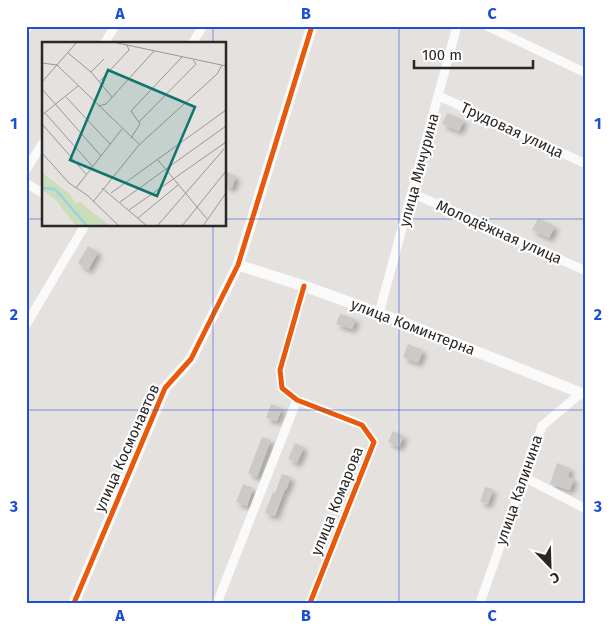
<svg xmlns="http://www.w3.org/2000/svg" width="612" height="629" font-family="'Fira Sans',sans-serif">
<style>
.building{fill:#cccac7;filter:url(#shadow)}
.lines{fill:none;stroke-linecap:round;stroke-linejoin:round}
.minor{stroke:#fbfafa;stroke-width:9}
.tertiary{stroke:#fbfafa;stroke-width:11}
.cycleway-casing{stroke:#fff;stroke-width:8}
.cycleway{stroke:#e8590c;stroke-width:5}
.grid{fill:none;stroke:#1d4ed8;stroke-width:1;stroke-opacity:0.55}
.labels{text-anchor:middle;stroke-width:4.5;stroke-linejoin:round;paint-order:stroke}
.street-label{font-size:15px;fill:#282828;stroke:#fff}
.inset-river{fill:none;stroke:#99d3df;stroke-width:2.5}
.inset-road{fill:none;stroke:#999795;stroke-width:1}
.view{fill:#0f766e;fill-opacity:0.15;stroke:#0f766e;stroke-width:2.5}
.inset-edge{fill:none;stroke:#282828;stroke-width:2.5}
.neatline{fill:none;stroke:#1d4ed8;stroke-width:2}
.grid-label{font-size:16px;text-anchor:middle;font-weight:bold;fill:#1d4ed8}
</style>
<defs>
<filter id="shadow"><feDropShadow dx="4" dy="4" stdDeviation="2.5" flood-color="#0004"/></filter>
</defs>
<rect width="100%" height="100%" fill="#e5e1de"/>
<path class="building" d="M447 113 464 120 459 131 442 124Z
M225 171 236 176 232 188 225 186Z
M538 218 555 226 549 238 532 230Z
M88 246 98 252 88 270 78 263Z
M340 314 356 319 352 329 336 324Z
M408 344 423 350 418 363 403 357Z
M271 404 282 408 277 421 266 418Z
M393 431 404 436 399 447 388 442Z
M262 437 271 440 257 477 248 473Z
M295 443 304 447 297 463 288 459Z
M557 463 570 468 568 477 574 479 570 490 550 484Z
M282 474 291 477 286 490 285 489 275 516 265 513 273 492 275 493Z
M243 484 253 488 247 506 236 502Z
M485 487 493 489 488 504 480 502Z"/>
<g class="lines">
<path class="minor" d="M487 26 586 73
M26 30 29 26
M104 44 115 26
M192 44 203 26
M439 96 586 164
M26 170 44 141
M26 183 44 194
M412 193 586 271
M304 286 280 370 282 388 297 400 362 425 374 442 310 603
M379 313 457 26
M26 325 85 225
M524 477 586 509
M217 603 297 400
M480 603 542 426 581 393"/>
<path class="tertiary" d="M238 265 304 286 379 313 586 395
M74 603 165 388 191 359 238 265 312 26"/>
<g class="cycleway-casing">
<path id="cycleway" d="M304 286 280 370 282 388 297 400 362 425 374 442 310 603
M74 603 165 388 191 359 238 265 312 26"/>
</g>
<use href="#cycleway" class="cycleway"/>
</g>
<path class="grid" d="M213 26V44M399 26V603M26 219H44M225 219H586M213 225V603M26 410H586"/>
<g class="labels">
<g class="street-label">
<text transform="translate(512 130) rotate(25)" y="5">Трудовая улица</text>
<text transform="translate(419 170) rotate(-75)" y="5">улица Мичурина</text>
<text transform="translate(499 232) rotate(24)" y="5">Молодёжная улица</text>
<text transform="translate(413 327) rotate(21)" y="5">улица Коминтерна</text>
<text transform="translate(127 448) rotate(-66)" y="5">улица Космонавтов</text>
<text transform="translate(519 490) rotate(-71)" y="5">улица Калинина</text>
<text transform="translate(337 501) rotate(-68)" y="5">улица Комарова</text>
</g>
</g>
<g transform="translate(42 42)">
<rect width="184" height="184" fill="#e5e1de"/>
<path d="M0 131 28 152 33 161 38 160 68 184H34L13 157 0 148Z" fill="#cbddba"/>
<path class="inset-river" d="M0 146 13 147 45 184"/>
<path class="inset-road" d="M71 0 184 24M26 11 49 30 70 55M0 21 15 23 97 102M49 30 62 17M0 40 35 0M57 40 87 8 85 3M0 47 59 114M24 55 68 102M56 64 64 62 112 9M3 71 51 125M0 73 36 44M97 80 154 22 151 18M0 82 44 132M89 96 98 82 89 69 140 15M0 111 27 141 45 153 77 184M116 118 165 177M34 146 80 87M60 146 105 184M69 151 184 68M51 160 97 103 175 32 180 23M78 160 184 84M87 168 184 100M96 176 136 143M116 183 182 107M140 184 184 129M161 184 184 151"/>
<path class="view" d="M66 28 153 65 115 154 28 118Z"/>
<rect width="184" height="184" class="inset-edge"/>
</g>
<rect width="612" height="629" fill="none" stroke="#ffffff" stroke-width="55"/>
<g transform="translate(550 566) rotate(157)" stroke="#ffffff" stroke-width="4" paint-order="stroke">
<path d="M0-4L9 19L0 12L-9 19Z" fill="#282828"/>
<text y="-8" font-size="14" font-weight="bold" text-anchor="middle" fill="#282828">С</text>
</g>
<path d="M414 60v8h119v-8" fill="none" stroke="#282828" stroke-width="2.5"/>
<text x="422" y="60" font-size="15" fill="#282828" stroke="#ffffff" stroke-width="4" paint-order="stroke">100 m</text>
<rect x="28" y="28" width="556" height="574" class="neatline"/>
<g class="grid-label">
<text x="120" y="19">A</text>
<text x="306" y="19">B</text>
<text x="492" y="19">C</text>
<text x="14" y="129">1</text>
<text x="598" y="129">1</text>
<text x="14" y="320">2</text>
<text x="598" y="320">2</text>
<text x="14" y="512">3</text>
<text x="598" y="512">3</text>
<text x="120" y="621">A</text>
<text x="306" y="621">B</text>
<text x="492" y="621">C</text>
</g>
</svg>
